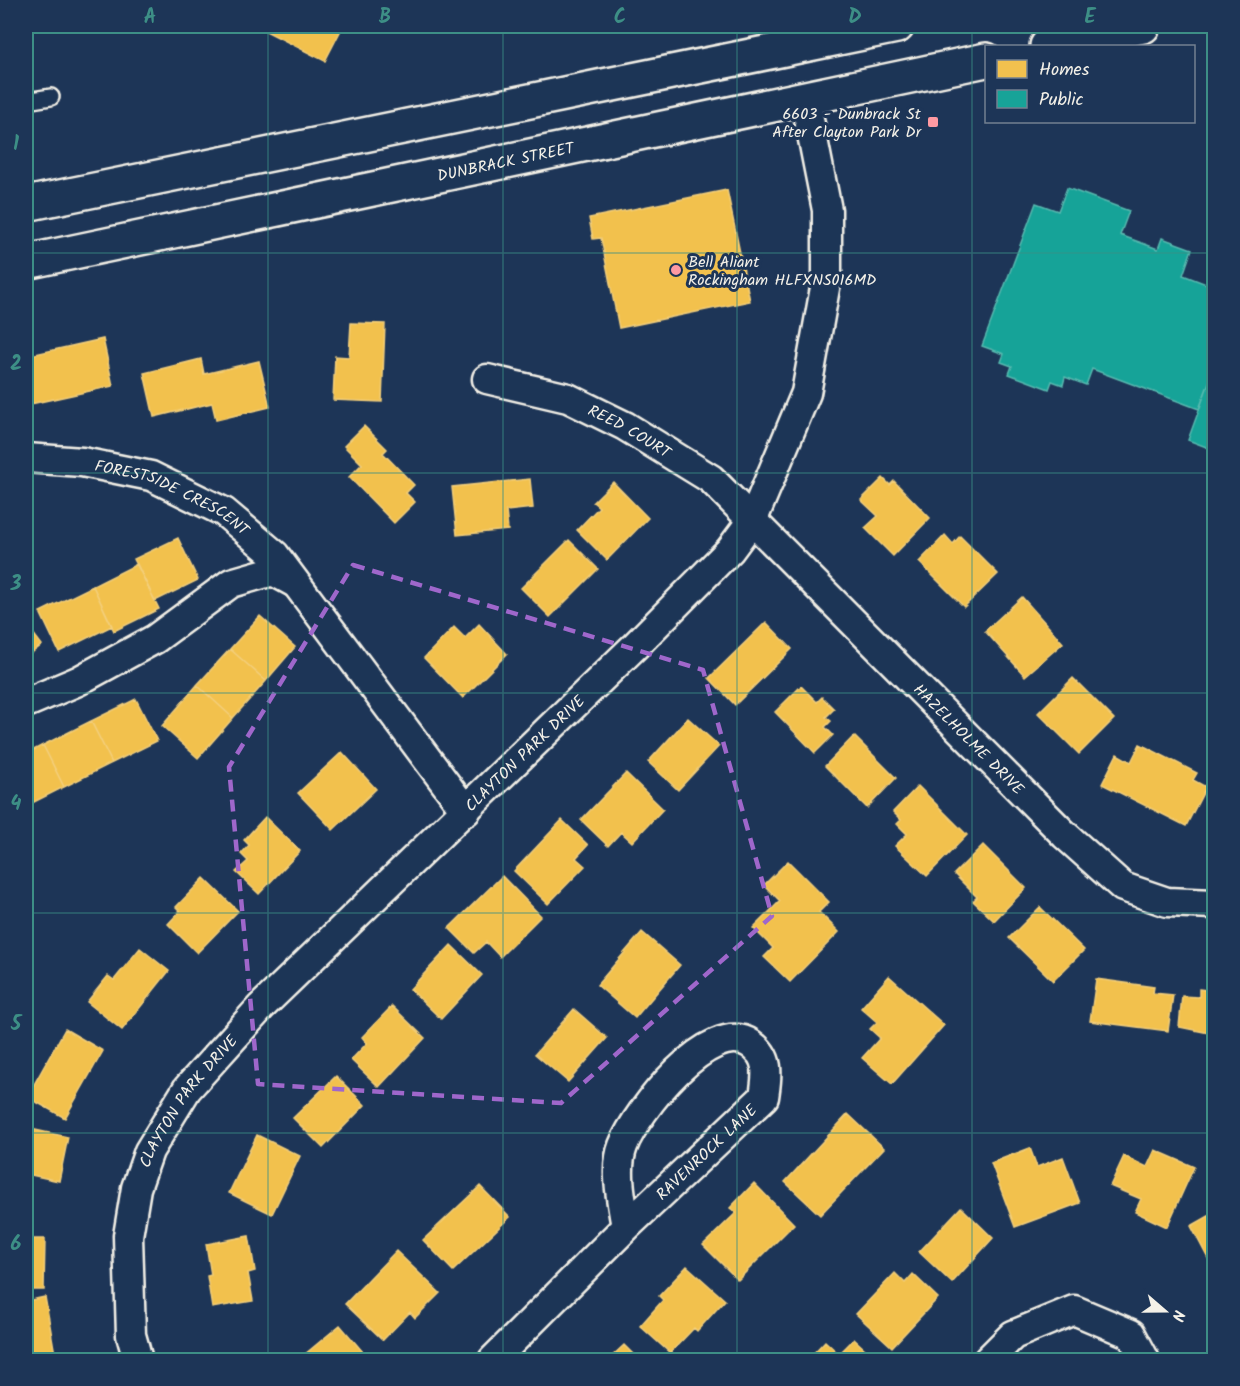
<svg xmlns="http://www.w3.org/2000/svg" width="1240" height="1386" font-family="Kalam,sans-serif">
<style>
.homes{fill:#f2c14e;stroke:#f3cf7c;stroke-width:1.5}
.public{fill:#17a398;stroke:#59bab0;stroke-width:1.5}
.lines{fill:none;stroke-linecap:round;stroke-linejoin:round}
.service-casing{stroke:#f4f1e8;stroke-width:20}
.minor-casing{stroke:#f4f1e8;stroke-width:33}
.secondary-casing{stroke:#f4f1e8;stroke-width:38}
.service{stroke:#1d3557;stroke-width:15}
.minor{stroke:#1d3557;stroke-width:28}
.secondary{stroke:#1d3557;stroke-width:33}
.marked{fill:none;stroke:#9f67cb;stroke-width:4.5;stroke-dasharray:12 8;stroke-linejoin:round}
.grid{fill:none;stroke:#3d8f86;stroke-width:1.5;stroke-opacity:0.55}
.poi-dot{fill:#ff9aa2;stroke:#1d3557;stroke-width:2}
.labels{text-anchor:middle;stroke-width:6;stroke-linejoin:round;paint-order:stroke}
.poi-label{font-size:16px;fill:#f4f1e8;stroke:#1d3557;text-anchor:end}
.street-label{font-size:16px;fill:#f4f1e8;stroke:#1d3557}
.neatline{fill:none;stroke:#3d8f86;stroke-width:2}
.grid-label{font-size:20px;text-anchor:middle;font-weight:bold;fill:#3d8f86}
</style>
<rect width="100%" height="100%" fill="#1d3557"/>
<filter id="ink" filterUnits="userSpaceOnUse"><feTurbulence type="fractalNoise" baseFrequency=".0167" numOctaves="2"/><feDisplacementMap in="SourceGraphic" scale="12" xChannelSelector="R" yChannelSelector="G"/><feConvolveMatrix kernelMatrix="1 2 1 2 8 2 1 2 1" color-interpolation-filters="sRGB"/></filter>
<g filter="url(#ink)">
<path class="homes" d="M256 26H343L325 61Z
M727 190 750 301 619 328 601 238 593 239 589 218Z
M351 323 385 324 382 402 333 400 335 356 349 357Z
M103 339 113 386 26 405V356Z
M201 359 204 374 259 361 270 407 216 420 212 403 154 417 144 373Z
M364 426 387 449 383 453 414 485 406 493 415 502 394 523 349 477 362 464 344 446Z
M883 478 890 485 894 481 930 518 893 556 865 528 878 516 861 500Z
M530 479 533 508 506 511 508 530 457 535 452 487Z
M613 482 648 518 607 560 577 530 599 507 593 502Z
M945 535 953 544 960 536 998 574 964 607 919 562Z
M178 538 198 580 155 601 134 559Z
M569 540 598 569 550 617 521 588Z
M137 564 159 609 114 631 93 586Z
M93 586 112 626 59 652 40 612Z
M1022 597 1063 643 1025 676 985 631Z
M260 616 295 647 266 681 230 649Z
M766 622 792 649 735 705 709 678Z
M26 624 42 645 26 657Z
M479 624 507 654 463 698 424 658 454 627 465 638Z
M230 649 266 681 233 718 197 685Z
M1073 678 1114 719 1079 754 1038 713Z
M197 685 233 718 198 758 162 726Z
M801 686 817 702 822 697 834 709 826 717 831 721 825 727 833 735 815 753 775 712Z
M136 699 157 741 112 763 91 721Z
M688 718 719 746 678 790 648 762Z
M91 721 112 763 64 787 43 745Z
M854 736 896 778 867 808 825 766Z
M1140 744 1197 773 1193 780 1206 787 1186 826 1102 784 1117 754 1131 762Z
M43 745 64 787 26 806V754Z
M342 752 376 789 333 830 298 793Z
M626 773 663 809 632 842 621 832 608 846 581 820Z
M918 786 967 835 927 876 895 846 907 834 897 824 901 820 893 812Z
M265 817 300 851 259 894 236 872 248 861 241 854 249 845 244 840Z
M562 820 588 845 576 858 585 866 548 904 514 871Z
M983 845 1026 888 994 921 973 901 977 897 954 874Z
M788 861 829 902 819 912 839 932 790 982 764 957 773 948 753 928 780 901 764 885Z
M502 876 541 916 500 957 486 942 474 953 449 928Z
M204 878 238 911 197 953 168 924 180 911 176 907Z
M1040 907 1084 950 1053 981 1009 938Z
M642 932 680 965 635 1018 597 985Z
M451 945 482 975 441 1019 410 989Z
M140 948 169 971 122 1030 87 1002 108 976 114 980Z
M889 976 944 1025 892 1084 862 1058 880 1038 870 1029 877 1022 861 1008Z
M1096 979 1154 987 1153 993 1173 995 1168 1031 1090 1021Z
M1199 989 1214 991V1034L1179 1027 1182 996 1199 997Z
M392 1006 425 1038 379 1087 351 1060 367 1043 362 1037Z
M574 1009 607 1038 568 1082 535 1054Z
M65 1029 103 1051 65 1118 27 1097Z
M336 1076 365 1105 323 1148 293 1118Z
M848 1114 884 1148 820 1215 785 1182Z
M26 1128 68 1137 59 1181 26 1174Z
M257 1135 300 1156 272 1214 229 1193Z
M1030 1148 1037 1167 1063 1157 1080 1203 1015 1227 991 1163Z
M1155 1150 1194 1167 1167 1227 1135 1212 1141 1199 1110 1186 1124 1156 1147 1167Z
M754 1183 794 1224 738 1280 703 1245 736 1213 730 1208Z
M480 1186 510 1217 453 1271 423 1240Z
M961 1207 993 1238 952 1283 919 1252Z
M1214 1213V1270L1191 1226Z
M249 1236 255 1271 248 1273 253 1301 212 1308 207 1276 211 1275 206 1244Z
M26 1239H45L44 1290H26Z
M396 1251 440 1293 415 1318 410 1312 383 1340 345 1304Z
M687 1266 725 1300 697 1331 694 1328 670 1353 640 1326 663 1300 659 1296Z
M895 1273 905 1283 913 1274 938 1298 892 1347 856 1314Z
M45 1297 56 1360H26V1301Z
M340 1325 369 1359 298 1360Z
M854 1339 877 1360H807L825 1341 839 1354Z
M624 1345 639 1360H608Z"/>
<path class="public" d="M1067 188 1129 211 1120 235 1158 249 1162 238 1192 249 1183 275 1214 287V369L1199 409 1092 369 1086 385 1065 377 1063 385 1052 381 1049 389 1009 374 1012 366 1001 362 1004 354 982 346 1036 203 1058 211Z
M1214 369V450L1188 440Z"/>
<g class="lines">
<g class="service-casing">
<path id="service" d="M26 101 51 97"/>
</g>
<g class="minor-casing">
<g id="minor">
<path id="s1" d="M487 379 568 398 625 426 711 479 1065 835 1123 887 1167 902 1214 904"/>
<path id="s2" d="M26 458 82 462 151 476 224 512 275 555 466 811"/>
<path d="M26 703 78 681 155 639 231 583 273 571 295 583"/>
<path id="s3" d="M138 1360 131 1335 128 1236 136 1188 149 1151 187 1089 261 1007 635 646 730 550 753 519 806 393 827 277V210L805 99"/>
<path id="s4" d="M493 1360 626 1227 764 1097C767 1076 771 1058 751 1044 711 1016 636 1112 623 1146 614 1169 622 1203 626 1227"/>
<path d="M988 1360 1013 1335 1074 1310 1131 1334 1145 1360"/>
</g>
</g>
<g class="secondary-casing">
<g id="secondary">
<path d="M1047 46 1143 26"/>
<path d="M26 204 897 26"/>
<path id="s5" d="M26 262 986 60"/>
</g>
</g>
<use href="#service" class="service"/>
<use href="#minor" class="minor"/>
<use href="#secondary" class="secondary"/>
</g>
</g>
<path class="marked" d="M353 565 703 670 772 916 561 1103 258 1084 229 767Z"/>
<path class="grid" d="M268 26V1360M503 26V1360M737 26V1360M972 26V1360M26 253H1214M26 473H1214M26 693H1214M26 913H1214M26 1133H1214"/>
<g class="poi-dot">
<rect x="927" y="116" width="12" height="12" rx="3"/>
<circle cx="676" cy="270" r="6"/>
</g>
<g class="labels">
<g class="poi-label">
<text x="921" y="119">6603 - Dunbrack St<tspan x="921" dy="18">After Clayton Park Dr</tspan></text>
<text x="688" y="267" text-anchor="start">Bell Aliant<tspan x="688" dy="18">Rockingham HLFXNS016MD</tspan></text>
</g>
<g class="street-label">
<text dy="6" stroke="none"><textPath href="#s5" startOffset="490">DUNBRACK STREET</textPath></text>
<text dy="6" stroke="none"><textPath href="#s1" startOffset="153">REED COURT</textPath></text>
<text dy="6" stroke="none"><textPath href="#s2" startOffset="154">FORESTSIDE CRESCENT</textPath></text>
<text dy="6" stroke="none"><textPath href="#s1" startOffset="614">HAZELHOLME DRIVE</textPath></text>
<text dy="6" stroke="none"><textPath href="#s3" startOffset="762">CLAYTON PARK DRIVE</textPath></text>
<text dy="6" stroke="none"><textPath href="#s3" startOffset="276">CLAYTON PARK DRIVE</textPath></text>
<text dy="6" stroke="none"><textPath href="#s4" startOffset="298">RAVENROCK LANE</textPath></text>
</g>
</g>
<rect width="1240" height="1386" fill="none" stroke="#1d3557" stroke-width="66"/>
<rect x="985" y="45" width="210" height="78" fill="#1d3557" stroke="#738091" stroke-width="1.5"/>
<rect x="997" y="60" width="30" height="18" fill="#f2c14e" stroke="#738091" stroke-width="1.5"/>
<text x="1039" y="75" font-size="18" fill="#f4f1e8">Homes</text>
<rect x="997" y="90" width="30" height="18" fill="#17a398" stroke="#738091" stroke-width="1.5"/>
<text x="1039" y="105" font-size="18" fill="#f4f1e8">Public</text>
<g transform="translate(1165 1311) rotate(110)" stroke="#1d3557" stroke-width="4.5" paint-order="stroke">
<path d="M0-4.5L10 22L0 15L-10 22Z" fill="#f4f1e8"/>
<text y="-9" font-size="16" font-weight="bold" text-anchor="middle" fill="#f4f1e8">N</text>
</g>
<rect x="33" y="33" width="1174" height="1320" class="neatline"/>
<g class="grid-label">
<text x="150" y="23">A</text>
<text x="385" y="23">B</text>
<text x="620" y="23">C</text>
<text x="855" y="23">D</text>
<text x="1090" y="23">E</text>
<text x="16" y="150">1</text>
<text x="16" y="370">2</text>
<text x="16" y="590">3</text>
<text x="16" y="810">4</text>
<text x="16" y="1030">5</text>
<text x="16" y="1250">6</text>
</g>
</svg>
